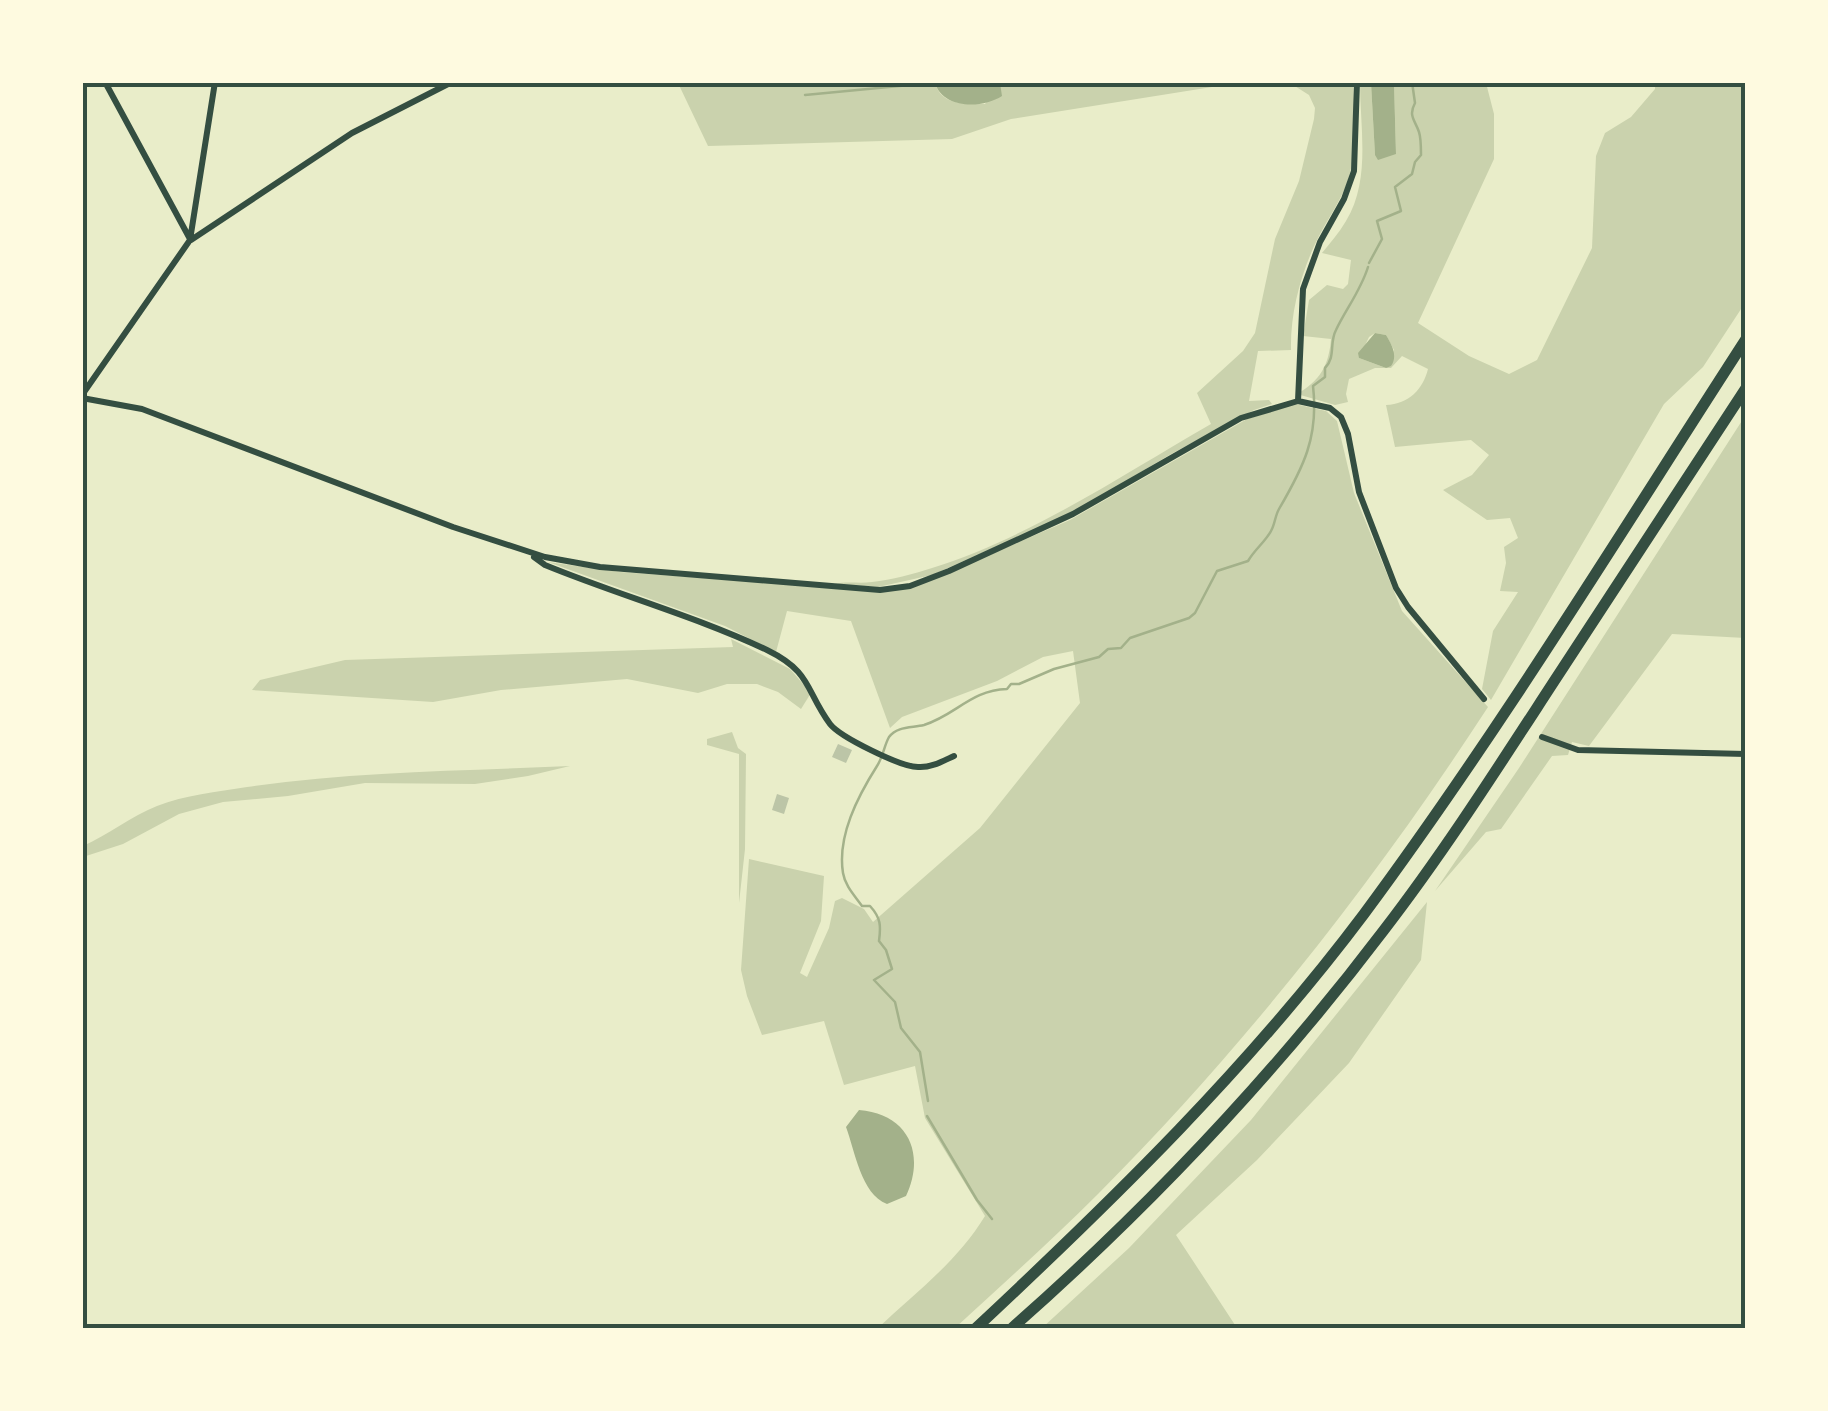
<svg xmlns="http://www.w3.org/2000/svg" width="1828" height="1411" font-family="'Exo 2',sans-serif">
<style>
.green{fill:#cad2ad;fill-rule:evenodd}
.water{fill:#a3b18a}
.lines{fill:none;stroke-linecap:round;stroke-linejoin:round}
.stream{stroke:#a3b18a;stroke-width:2.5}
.building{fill:#bcc5a7}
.minor{stroke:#344e41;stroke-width:6}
.motorway{stroke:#344e41;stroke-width:11}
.neatline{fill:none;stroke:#344e41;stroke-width:4}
</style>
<rect width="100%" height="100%" fill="#e9edc9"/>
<path class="green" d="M678 83H935C942 106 963 103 985 104L999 83H1237L1011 119 952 139 708 146Z
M1290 83H1353C1354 115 1358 152 1347 183 1340 202 1327 220 1318 238 1301 272 1290 313 1291 350L1258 351 1249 401 1269 400 1272 404 1254 410 1171 454 1074 512 932 575 878 587 835 584C846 581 860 584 872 582 892 580 913 574 932 568 1031 537 1122 475 1211 424L1197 393 1243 351 1255 333 1275 239 1299 181 1314 119 1315 108 1309 95Z
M1360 83H1371L1375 155 1396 153 1394 83H1486L1494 114V159L1418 323 1469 356 1509 374 1537 360 1592 248 1596 156 1605 133 1631 117 1655 89V83H1745V303L1703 367 1664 404 1491 700 1482 689 1493 631 1518 592 1500 591 1506 563 1504 547 1518 538 1510 518 1487 520 1443 490 1472 475 1489 455 1471 440 1395 447 1386 405C1409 404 1423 389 1428 369L1402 356 1391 368H1375L1349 379 1346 394 1348 402 1335 405 1297 394C1320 381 1329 365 1331 339L1303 336 1309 300 1327 285 1343 289 1348 284 1351 260 1322 253C1330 243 1339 233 1346 221 1371 180 1360 128 1360 83ZM1375 333 1386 335 1394 350 1386 368 1359 358 1369 337Z
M1295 404 1326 411 1337 421 1354 493 1402 611 1488 707C1375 881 1246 1045 1099 1193 1053 1239 1003 1284 955 1328H878C916 1292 957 1262 985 1216L925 1118 915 1066 844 1085 824 1021 762 1035 747 996 741 970 749 859 824 876 821 921 800 973 807 977 829 928 835 901 842 898 864 909 873 922 980 828 1080 703 1073 651 1043 657 997 681 902 717 890 728 851 621 787 611 776 652 725 626 548 562 620 572 880 591 924 583 1070 520 1247 419Z
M1745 416V638L1672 634 1589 746 1572 742 1568 755 1552 756 1501 829 1486 832 1435 891 1519 768Z
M731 639 790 669 811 693 801 709 778 692 757 684H727L698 693 627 679 501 690 433 702 252 690 260 680 345 660 733 647Z
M732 732 738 748 746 754 745 849 739 903V754L707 745V739Z
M570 766 528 776 475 784 365 783 288 796 223 802 179 814 123 844 83 857V846C108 835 131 816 157 806 185 795 217 792 247 787 354 771 463 771 570 766Z
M1427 902 1421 960 1349 1063 1257 1160 1176 1235 1237 1328H1042L1129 1248 1251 1120Z"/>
<path class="water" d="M935 83H1000L1002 96C982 109 943 109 935 83Z
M1371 83H1394L1396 154 1378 160 1375 155Z
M1375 333 1386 335C1392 345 1398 356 1391 366L1386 368 1359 358 1358 353Z
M859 1110C908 1114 926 1153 906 1196L887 1204C861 1194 855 1151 846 1127Z"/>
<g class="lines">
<path class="stream" d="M805 95 941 82
M1369 263 1382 239 1377 221 1401 211 1395 187 1412 174 1415 162 1421 155C1421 148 1421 138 1419 132 1415 120 1408 116 1415 103L1412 82
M928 1101 920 1052 901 1028 895 1002 874 980 892 969 886 950 879 941C881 926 881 918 870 906H862C855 896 845 886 843 873 837 836 858 796 877 766 883 757 884 746 889 737 897 726 912 728 924 725 956 715 971 690 1007 689L1011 684H1019L1054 669 1099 657 1108 649 1121 648 1130 638 1189 618 1195 613 1217 571 1248 561C1255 549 1265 542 1271 531 1275 524 1275 516 1279 509 1303 468 1319 437 1313 386L1325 377V368C1336 357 1329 343 1336 330 1346 309 1361 290 1368 267
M927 1116 977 1200 992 1219"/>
</g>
<path class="building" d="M838 744 852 750 846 763 832 757Z
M777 794 789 798 784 814 772 810Z"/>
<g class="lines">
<path class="minor" d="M105 82 190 239
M191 240 352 133 452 82
M82 395 190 240 215 82
M82 398 142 409 453 527 545 557 600 567 880 590 910 586 949 571 1073 514 1241 418 1298 401 1330 408 1341 417 1348 434 1359 492 1396 588 1408 607 1484 699
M1298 401 1303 289 1320 242 1344 199 1354 171 1357 82
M534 557 545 565C618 595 695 616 767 650 812 672 805 690 830 724 840 737 901 767 918 767 931 768 943 761 954 756
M1542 737 1578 750 1746 754"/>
<path class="motorway" d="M976 1328C1114 1199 1250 1066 1364 914 1501 729 1621 532 1746 339
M1012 1328C1148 1208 1274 1075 1384 930 1444 852 1497 769 1551 686 1616 587 1681 487 1746 388"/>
</g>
<rect width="1828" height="1411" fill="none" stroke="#fefae0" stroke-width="170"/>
<rect x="85" y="85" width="1658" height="1241" class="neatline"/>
</svg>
